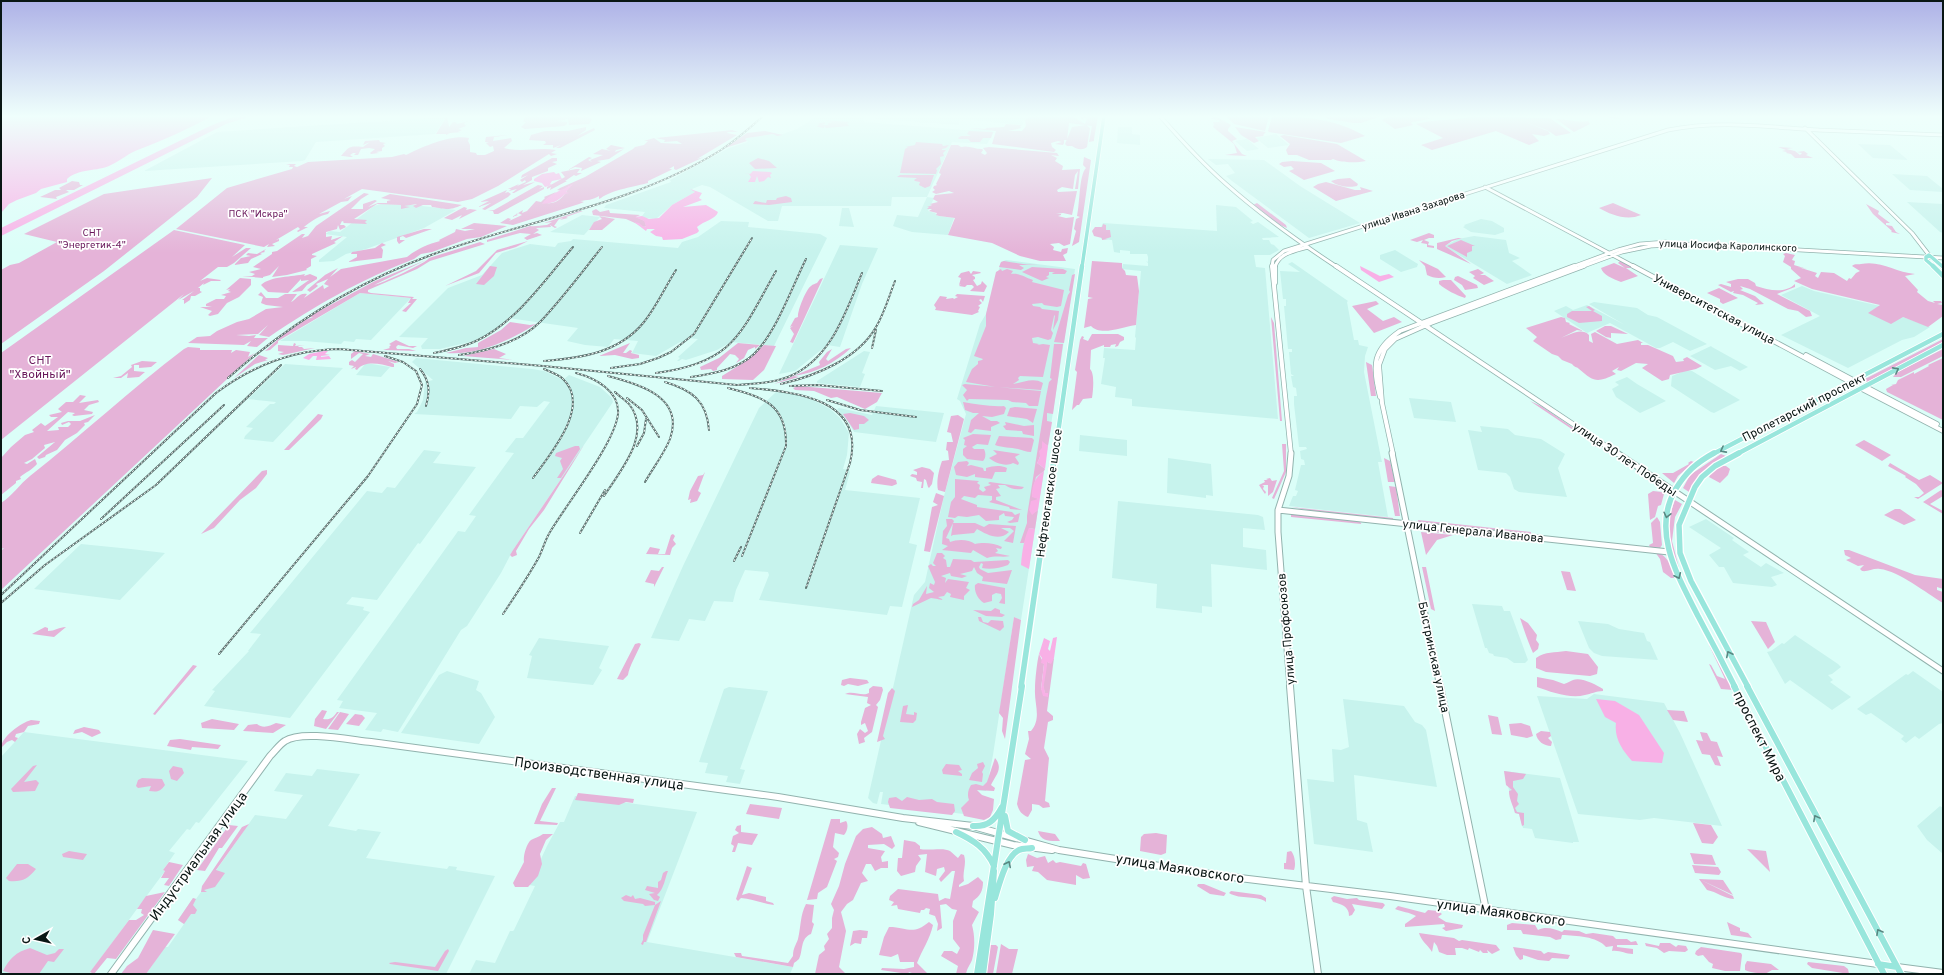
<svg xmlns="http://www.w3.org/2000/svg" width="1944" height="975" font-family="Overpass,sans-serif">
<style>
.built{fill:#c7f3ed}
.green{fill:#e5b3d8}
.water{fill:#f8b0e6}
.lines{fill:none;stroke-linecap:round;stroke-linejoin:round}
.stream{stroke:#f8b0e6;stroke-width:1}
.secondary-far3-casing{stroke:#92b3ae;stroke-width:4.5}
.secondary-far2-casing{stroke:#92b3ae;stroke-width:5.5}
.secondary-far1-casing{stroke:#92b3ae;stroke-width:7}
.secondary-casing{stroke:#92b3ae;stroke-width:8}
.primary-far3-casing{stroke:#fff;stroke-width:5}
.primary-far2-casing{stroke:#fff;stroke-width:6}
.primary-far1-casing{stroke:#fff;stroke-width:8}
.primary-casing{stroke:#fff;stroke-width:8}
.secondary-far3{stroke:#fff;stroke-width:3}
.secondary-far2{stroke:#fff;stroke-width:4}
.secondary-far1{stroke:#fff;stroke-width:5}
.secondary{stroke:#fff;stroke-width:6}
.primary-far3{stroke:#98e6dc;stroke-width:3.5}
.primary-far2{stroke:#98e6dc;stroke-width:4.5}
.primary-far1{stroke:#98e6dc;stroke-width:5.5}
.primary{stroke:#98e6dc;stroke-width:6}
.rail-casing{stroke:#5d7370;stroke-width:2}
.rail{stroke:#fff;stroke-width:1;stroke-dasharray:2;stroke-linecap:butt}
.oneway{stroke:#588882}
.labels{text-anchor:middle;stroke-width:3.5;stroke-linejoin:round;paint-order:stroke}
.far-street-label{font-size:10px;fill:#091614;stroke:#fff}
.far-park-label{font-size:10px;fill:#69175b;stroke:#fff}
.street-label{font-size:12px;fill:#091614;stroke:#fff}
.park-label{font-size:12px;fill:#69175b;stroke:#fff}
.near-street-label{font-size:14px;fill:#091614;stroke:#fff}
</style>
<rect width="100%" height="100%" fill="#dbfef8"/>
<path class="built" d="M817 116H864V122L964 130 991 129V131L994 132 987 144 952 142 927 197 934 198 928 211 935 213 938 216 954 218 948 235 912 232 893 226 897 215 918 217 927 197H892L891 206H782L778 221H768L710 187 702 185 692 189 695 192 672 205 656 219 644 218 642 216 645 212 604 208 606 205 671 182 670 180 729 148 748 142 745 139 747 138 773 134 780 135 797 129Z
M874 116H1027L1022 125 960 119 959 125 875 119Z
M446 117 435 134 316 142 305 160 302 161 144 171 217 132Z
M1118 127H1132V134L1140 135V145L1117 143Z
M1276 134 1289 145 1268 148 1256 138Z
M1247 139 1259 149 1247 151 1235 141Z
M1858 144 1890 145 1908 160 1873 158Z
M1208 159 1264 160 1300 186 1360 223 1309 238 1232 181 1226 176 1235 173 1228 164 1216 165Z
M1892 174 1927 176 1943 189V192L1910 190Z
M1907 202 1943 204V233L1940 232Z
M381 204 414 205 456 210 424 228 366 249 346 254 334 261 319 262V260L347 237 325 234 330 231 340 232 374 206Z
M1216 205 1236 207 1253 221 1250 222 1253 224 1258 222 1279 237 1262 238 1263 240H1269L1271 244 1274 245 1279 250 1270 255H1254L1256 267 1265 268 1278 419 1132 406V399L1115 397 1116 387 1101 384 1105 358H1103L1104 348 1135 350 1136 338 1135 337 1141 271 1122 269 1123 264 1148 266V263L1146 261 1148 262V257L1147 254H1130V251L1120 250V253L1114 252 1112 240 1101 239 1100 230 1103 223 1217 231Z
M842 208H849L854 227 839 226Z
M582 215 600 217 584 235 550 232Z
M1481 219 1492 221 1504 228V232L1495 235 1471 232 1463 227 1465 226 1464 225Z
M721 221 749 222 748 227 820 234 827 238 774 346 731 342 717 350 686 360 682 359 679 361H677L680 358 678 357 698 339 688 338 683 343 680 342 656 356 632 353 638 341 614 339 608 347 585 345 567 341 578 328 508 318 495 330 474 341 440 349H422L421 346 428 338 399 337 448 288 482 275 502 253 530 244 555 247 558 243 571 241 573 239 678 248 682 242 698 237Z
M1474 236 1506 240 1509 253 1520 258 1512 261 1532 275 1507 284 1444 246 1458 239Z
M840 245 878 248 862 284 840 347 827 345 795 371 779 374Z
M1395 250 1418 264 1417 267 1401 272 1380 259V255Z
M1006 260 1075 269 1021 620 1014 617 993 755 986 791 974 790 980 816 881 804 883 792H880L877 804 873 803 868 798 914 595 925 582 944 496 966 414 960 401 957 399 980 324 986 314 1001 262Z
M1292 262 1348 301 1347 302 1354 340H1358L1359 345 1368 347 1365 356 1364 372 1381 458 1382 462H1378L1388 517 1289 506 1293 496H1296L1298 491 1295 490 1301 465H1305L1304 460 1301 459 1300 451 1307 449 1306 447H1299L1294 404V396H1297L1296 388 1293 387 1291 376H1294L1291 374 1289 352H1292V349H1288L1284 306H1286V299H1283L1280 271 1300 272 1288 264Z
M1802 286 1814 291 1880 306 1869 313 1903 317 1930 327 1914 337 1902 340 1848 368 1781 335 1820 316 1781 295Z
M360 293 411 298 371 340 356 339 354 342 344 341 341 344 304 341H280Z
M1594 302 1637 308 1648 315 1657 317 1707 344 1690 351 1673 342 1660 348H1656L1610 323 1587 333 1554 311 1566 306 1573 310 1587 305 1625 325 1646 316 1625 325 1589 304Z
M1711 346 1712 347 1748 367 1740 371 1731 366 1715 370 1690 356Z
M864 351 870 352 862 373 865 374 860 387 817 383V381Z
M416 358 532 369 544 371 563 380 569 375 600 387 612 398 613 402 513 550 501 573 467 626 461 630 398 732 383 729 381 732 365 730 377 713 339 708 343 701 337 700 456 534 458 531 465 532 476 516 469 515 514 453 505 452 516 438H523L550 402 544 401 537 407 520 406 511 419 414 414 417 412 423 400 425 382 433 380 412 362Z
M366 363 390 367 381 377 356 375Z
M285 364 343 368 273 442 244 439 245 436 253 428 246 427 270 404H274L276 402 248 399Z
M1687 370 1692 371 1740 400 1714 413 1711 412 1671 386 1672 376Z
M1627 377 1637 384 1666 401 1640 413 1616 397 1612 389 1619 385 1615 382Z
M776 392 798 395 813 400 830 409 840 418 849 433 847 455 843 469 849 470 850 472 845 490 920 498 909 543 917 545 902 607 890 606 887 615 759 600 769 575 768 572 745 570 736 590 733 602 714 601 705 621 689 619 679 641 651 638 683 566 759 408Z
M1409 398 1451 402 1456 422 1414 418Z
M876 406 944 413 936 442 854 432 847 420 837 409 839 408 872 415Z
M1480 426 1508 429 1515 435 1541 439 1565 454 1558 468 1567 497 1519 492 1514 489 1510 477 1506 473 1478 470 1468 430 1482 432Z
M1080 435 1127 440V456L1079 451Z
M424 450 441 452 433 463 476 467 420 544 418 543 377 600 352 597 346 604 364 607 363 610 370 612 290 718 204 706 215 691 212 690 249 651H248L261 634 250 633 367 491 382 493 387 487 395 488Z
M1168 458 1211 464 1213 496 1206 495V498L1167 493Z
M1118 501 1258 515 1263 517 1265 530 1243 528V547L1266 550 1267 570 1211 564 1212 607 1202 606V613L1156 608 1157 584 1112 578Z
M1706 519 1734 538 1732 540 1749 552 1743 555 1761 567 1766 563 1784 573 1771 577 1777 585 1772 587 1733 583 1724 567H1719L1709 555 1721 548 1689 527Z
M81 544 131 549 165 553 120 600 34 589Z
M1472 604 1502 606 1504 611H1510L1528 660 1525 663H1514L1507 658 1494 656 1493 654 1489 653 1487 648H1485Z
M1578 621 1608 624 1619 629 1644 633 1647 641 1650 642 1658 660 1602 656 1594 653 1589 648Z
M1795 635 1838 664 1841 667 1832 674 1828 675 1833 680 1830 682 1851 697 1832 710 1790 680 1785 684 1767 652 1771 651 1782 643 1784 644Z
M539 638 609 646 599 668 602 670 593 685 527 678 532 656 529 655Z
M447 671 479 681 476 690 481 693 495 717 479 744 401 733 439 675Z
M1913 671 1943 692V723L1939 724 1919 739 1915 736 1906 743 1901 739 1904 736 1871 713 1866 715 1857 709 1906 674 1908 675Z
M729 687 768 691 740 769 745 770 740 784 726 782 728 776 705 773 708 763 699 762 724 689Z
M1594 694 1664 703 1680 733 1722 826 1654 818 1640 820 1578 814 1537 696 1587 699Z
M1343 699 1404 706 1415 722 1422 725 1426 730 1437 787 1354 775 1357 820 1367 823 1373 852 1314 844 1307 779 1334 782 1332 749 1341 750 1349 747Z
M24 732 248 761 199 823 196 822 190 830 187 829 169 851 175 853 163 870 165 871 89 974H1V757Z
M317 769 360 774 328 826 356 831 358 829 381 832 366 858 447 869 449 866 457 867 456 870 495 876 446 974H146L165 947H168L184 924 178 920 193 898 196 899 255 815 286 819 303 795 274 791 286 773 312 776Z
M1504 771 1560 778 1579 842H1573V843L1535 838 1532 829 1523 828 1519 814 1515 813Z
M575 796 697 812 647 942 793 967 790 974H469L476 960 495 963 510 931H513L514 930 535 886 529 885 547 846 560 822H564Z
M1940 806 1943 808V854L1927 840 1917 826Z"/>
<path class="green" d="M447 116 449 127 453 122H456L457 124 469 121 464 123 466 126 458 129 462 130 458 132H462L450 133 446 135V134H436Z
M525 116H592L589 117 592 120 589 124 569 125 568 119H565V120L556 121 567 122V124L564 126 525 129 521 127 526 122H529H523Z
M1029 116H1072L1085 124 1087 118H1083L1084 121 1079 116H1098L1094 139V141L1089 142 1092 126 1069 123 1067 140H1064V143L1063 145 1055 144 1062 142 1058 141 1051 143 1052 147 1056 150 1054 152 992 144 996 131 968 128 987 129 985 128 1004 127 1006 124 1022 125 1020 126 1021 128 1008 131H1022L1026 126 1025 120Z
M1208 116H1215L1231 125 1228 129V131L1237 139 1232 141 1242 154 1247 156 1225 155 1237 153 1234 144 1213 127 1214 125 1213 122H1220L1219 120 1211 119 1213 117Z
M1225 116H1269L1265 131 1234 124Z
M1272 116C1306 116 1335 119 1365 136L1341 143 1269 132 1268 131Z
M1308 116H1382L1361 123H1355L1328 119 1324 116Z
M1389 116H1427L1430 119 1412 122 1411 123 1413 125 1395 129 1382 120Z
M1473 116 1486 117 1481 116 1550 118 1571 133 1556 136 1547 130 1522 121 1548 131 1550 134 1544 136 1532 134 1539 141 1529 145 1496 131 1432 150 1421 145 1443 138 1416 124C1433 119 1455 121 1473 116Z
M1556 119C1565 119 1580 123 1588 121L1590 124 1574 132Z
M823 120 850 122 847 123 849 126 826 128 824 126V128L818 127 817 126 820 125 817 124 825 122V124L822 125H828V123L833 122Z
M1086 125 1090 128 1087 147C1082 151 1076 149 1072 146H1067L1065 144 1072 127Z
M586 127V130L577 136 594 128 595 130 560 148H556L561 145 553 148V145H543L546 143 545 141 529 140 531 135 545 131H568Z
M1235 127 1266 132 1263 135 1264 136 1255 137 1259 141 1254 143 1241 135Z
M732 130 738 132H728L727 133 737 135 697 159 704 157 676 170 674 169V166L669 169H672L671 170 648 181V183C637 186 611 190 601 198L599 199V196C593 200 587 200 580 201L584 202 579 204 513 225 500 223 508 218 511 219 509 221 522 215 518 213 516 214 518 215 512 217 523 210 522 213 527 211 536 201 541 202 545 198 544 197 556 192 547 203C557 205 566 195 569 186L563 191 557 190 560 188 585 177 633 149 635 147 644 145 648 141H644L654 138 661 143 682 144 677 141 664 142 665 140 656 138C682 135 708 133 732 130Z
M765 131 783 135 777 136 773 134 747 138 745 139 747 141 725 148 747 133Z
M969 131 993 132 991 138H983L980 142H971L968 139H959L958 138 961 136H971L967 134Z
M508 135 494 137 493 141 511 138 512 141 504 148C521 153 538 147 556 150L551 153 557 154 551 156 549 154 498 186 472 199 458 202 362 189 344 199 352 196 348 201 341 202 319 214 330 211 328 214C320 215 310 222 304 227H308L298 232 297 231 300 229 298 227 276 240 279 239V241L272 244 275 246 267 247 269 244 264 247 176 229 227 188 292 169 293 167H289L290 165 286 164H296L294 166 297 167 308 162 392 157 404 154 406 155C422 147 451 134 469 138L468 141 470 145V152L476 153 477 155H485L494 151 493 146 490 147 486 143 489 142H485L486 137Z
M1284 135 1337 144 1366 161C1357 163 1341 163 1333 159L1331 160H1309L1297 155H1288L1286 150 1290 144 1280 136Z
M379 140 380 142 386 143 383 144 385 146 382 148V151L376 152 379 153 371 154 370 153 375 149 369 148 361 149 358 155H354L356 153H353L350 155 353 157H343L350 156H341C350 146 349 146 363 147L370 142 363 145 365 141Z
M916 142 942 144 943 146 949 145 946 148 942 149V150H946L943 153 944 156 940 157 941 164 936 169 937 170 936 174 900 173 905 149 908 147H905L915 145Z
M611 145 625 148 616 150 615 152 624 149 609 159 597 161 601 162 581 171 582 168 575 167 568 170 589 157 592 158 588 160 592 162 590 160 603 155 593 154 602 149 611 151 606 149Z
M951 145H958L961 147C969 145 974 149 982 149L983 150 981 153 985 155 987 153 983 148 989 147 1057 153 1059 156 1051 155 1057 158 1055 161 1063 166 1062 170 1080 169 1078 189H1075L1078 171 1075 175 1073 189 1062 187 1057 190 1058 192 1077 191 1072 215 1063 213 1056 214H1061V215L1058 216 1066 218 1074 217 1070 244 1064 246 1059 243 1050 244 1054 247 1053 250 1061 252 1062 249 1068 248 1067 253 1063 255 1066 261H1040L1020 256 992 243 948 235 955 218 939 216 936 215 937 213 929 211 932 209H927L929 207H927L932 205 930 204 938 202 933 199 935 195 954 193 949 191 936 194 932 192 935 190 933 188 934 186 937 185 936 184 941 174 939 173 940 170Z
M1778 147 1793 148 1786 149 1795 151 1800 155 1802 153 1797 152 1804 151 1808 154 1806 155 1813 158H1795L1791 154 1786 153 1787 152 1782 151 1786 150Z
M1084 157 1091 160 1079 242 1072 246 1076 231 1074 229 1076 219 1080 217 1077 216C1080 203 1079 175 1086 168L1083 165Z
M552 158H557V161L552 162 557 164 548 168V171L532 177V180L523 185 535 182 514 193H512L517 189 509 191 511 189H508L519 184 517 186 526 182 525 180 522 182 520 180 528 175 521 178 522 175Z
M758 158 769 161 777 168 755 169 749 163Z
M1292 161 1321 163 1335 171 1304 180 1289 171 1294 169 1291 166 1284 167 1279 164 1282 162Z
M576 169H580L577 173H582L576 176 574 175 565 181H567L550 190 551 187 547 189V187L565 177 561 172Z
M900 175H934L930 186 925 188 919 185 920 182 915 181 914 180 917 178 897 177Z
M212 178 197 197 104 271 1 344V270L10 265 19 263 57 242 24 234 104 194Z
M1350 178 1358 184 1357 186C1350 188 1336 186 1331 181L1338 179Z
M72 181 79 182 80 185H83L74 190H66L69 192 56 197 57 199 40 197 55 190H61L59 188C63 186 68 183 72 181Z
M1326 182 1355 190H1361L1360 187 1373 191 1336 201 1313 187 1318 184Z
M538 185 543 186 539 189 544 187V189L498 214H494L493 211H488L494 210Z
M507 190 505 193 508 192 511 194 508 197 485 210 482 209 491 203 478 207 489 201 480 202Z
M364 193 369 194 361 199 351 209H363V204L375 200 377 201 368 207 378 203H387V201L391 200 381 198 390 194 462 205C448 211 447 209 432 207L431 205H423L416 208 413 206 417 204 404 206 410 207 401 209V205L377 204 354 219 367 220 365 222 367 224 343 223 344 222 342 221 340 225H344L346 227 340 230 338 225 337 229 326 232V237L332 236 331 240 343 236 334 242 336 243 312 254V255L317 256 311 259V266L306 269 307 270 287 275 272 277 279 266 270 275 263 277V278L242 276H252L255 274 249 272 261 269 253 267 272 254V252L277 251 302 234H305L302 238 308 236 316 226Z
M786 196 791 198 792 202 769 205 753 204 755 201 766 203 767 200H776L777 198Z
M1257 203 1286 225 1287 228 1280 225 1253 205Z
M1613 203 1641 215C1627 221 1611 215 1599 208Z
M1866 204 1879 211 1878 214 1890 223H1886V225L1892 226 1896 232 1900 234 1891 232 1892 231 1873 214Z
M464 207 467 208 466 210 470 209 477 210 459 219 462 215 452 220 444 218Z
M596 209 600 212 609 210 610 213 640 215 636 217 645 221 646 226 644 227 626 219 593 215 592 211Z
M580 211H583L566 217 568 218 560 220 563 218 559 219 554 226 557 227 555 228 550 225 551 227 536 228 539 230 533 234 537 233 542 235 527 240 524 238 531 234 520 233 487 242V240L530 226C535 227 541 225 547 225L552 222 544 223Z
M599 216 615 219 602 230H589L594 222 602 219Z
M474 223 507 226 481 237 467 239 432 252 421 254 414 259C360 280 316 305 269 337L259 335 268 325 258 334 236 335 249 336 256 335 254 338H268L257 347 247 346 251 341 244 345 188 343 197 337 210 336 217 331 237 322 249 319 266 309 283 307 266 305 261 303 263 297 258 295 261 292 266 298H278L285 294H297L291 302C296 300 299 292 307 294L304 298 323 285 324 289 329 286 324 284 328 279 316 284 318 286 310 292 307 290 325 275 323 276 338 268 330 277 341 269 407 257C417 249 428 244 440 241L439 240 455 232 456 229 465 231 475 229H461Z
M1103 224 1106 225V230H1110L1111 237 1105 239H1108L1102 240V238L1094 236 1092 231 1095 227H1102Z
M424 229H432L406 238 403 236 400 237V240H405L399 244 397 241V237Z
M174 230 245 245 232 257 246 248H251L234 263 227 267H218L200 281 207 278 221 280 220 281H211L203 285 204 283 198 288H200V291L202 292 195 296H191L190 300 184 304V300H182L194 291 178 300 184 294 1 440V353Z
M1429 233 1434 235V238H1429L1424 240 1429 242 1428 245 1434 246V248L1427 247V244L1421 243 1423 240 1417 242 1410 240Z
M1458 238H1462L1452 241 1445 246 1471 264 1437 249V243Z
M1461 240 1475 246H1472V251L1467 253V257L1447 246Z
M528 241 516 247 496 253 479 273 445 286 476 271 497 250Z
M480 242 485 244 430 261 417 269 368 290V292L371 293 414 297 412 299H417L406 312 402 311 411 303H408L411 298 360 293 278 341V343L270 350 265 351 284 334 305 320 313 317H308L375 281 426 260 374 285C381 284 428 262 429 258Z
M382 243 386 245 381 247 383 250 382 258 348 262 357 257V254H351L352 252 375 248Z
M266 249 264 251 265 252 260 253 262 254 251 259 248 263 234 265 241 258 251 256 246 255 248 253 257 254Z
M1786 253 1795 255 1793 258 1792 260 1795 261 1794 265 1807 269 1798 267 1817 273 1815 276 1818 278 1821 272 1834 273 1847 281 1849 278 1851 279 1856 273 1860 271 1852 266C1856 263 1857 265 1861 264 1881 260 1895 272 1915 274L1905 276 1918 290 1917 292 1928 301 1935 303 1933 301H1941L1942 303 1937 304 1943 305V316L1928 327 1903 317 1891 324 1868 313 1880 305 1812 289 1794 281 1801 278 1791 269V267L1783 262 1785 256 1783 254Z
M1419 260 1438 269 1446 277C1439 279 1433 278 1427 275L1425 266Z
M1004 261C1016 263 1026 265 1038 265H1019L1024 268 1021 270 999 267 1001 262Z
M1092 261 1122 263V268L1125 271 1126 275 1137 276 1139 291 1136 325C1124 326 1101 337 1091 326L1084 328 1088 299 1093 298 1088 297Z
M1620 261 1633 268H1626L1638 276 1621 282C1613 279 1603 275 1601 268L1614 263 1625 268 1618 263Z
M490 266 497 267 494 276 484 285 476 284Z
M1032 267 1063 269 1067 271 1065 274H1053L1052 273 1055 272H1049V275L1046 277 1049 278 1042 281 1022 272Z
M1001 269 1002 271 1007 269 1013 271 1011 274C1020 273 1024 277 1033 280L1032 282 1064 290 1061 306 1057 307 1044 305 1042 303 1032 304 1033 306 1040 307 1042 309 1059 311 1058 320 1053 330 1055 315 1054 316 1051 330 1053 333 1051 339 1048 340 1038 337 1032 338 1033 343 1039 344 1037 345 1043 344 1050 345 1043 377 1020 376 1018 378 1019 380 1013 384C1022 383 1033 377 1043 383L1041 390 996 387 966 382 972 369 978 364V361L982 360 983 359 974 356 986 326V314L996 272Z
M1478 269 1484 273 1480 275H1485L1494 281 1484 285 1473 278 1475 276 1469 272Z
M969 271 971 274 973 271 980 272 981 273 972 275 975 277V279L973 280 977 286 981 284 982 281 987 286 984 292 970 291 974 287 972 285H967L965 287 959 286 961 284 959 285 961 278 958 277 961 273Z
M305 274 304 276 310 274 317 277V279L307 285 302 291 292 292 309 280 301 281V279L288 293 268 292 261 285C270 276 293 277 305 274Z
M1075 274 1064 343 1054 342 1068 295 1070 292 1069 290 1072 275Z
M1458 276 1477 285 1478 288 1465 290 1462 285 1454 280 1455 277Z
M240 278 251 279V285L239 297 227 303 218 314 210 316 208 315 212 311 200 307H212L206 306V304L216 299H224L226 296 221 295 231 292 228 291 230 289 226 290Z
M823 278 793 343 790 342 794 334 790 328 793 326 790 327 795 318 798 317C797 312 806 289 811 286 813 284 815 284 817 283L820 279Z
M1738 279H1748L1755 283 1756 286C1768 290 1785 294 1795 284V287L1777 294 1810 311 1812 316 1806 317 1798 311 1788 309 1750 289 1740 286 1743 289 1740 290 1755 296 1764 304 1755 305 1758 303 1743 295 1733 293 1734 291 1731 292 1718 285 1721 284 1731 287V284L1726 282Z
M1443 280H1451L1466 296 1465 298C1456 295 1446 290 1439 284V281Z
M1719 288 1738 298 1723 304 1720 302V299L1707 293Z
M957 294 985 296 983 302 981 299 979 300 982 303 978 306 980 307 978 311 979 312 972 315 935 310 936 308 934 305 940 296 947 297 946 299 953 298 954 299 958 297 955 296Z
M1376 301 1379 304 1367 309 1383 321 1394 317 1402 322 1374 333 1352 306Z
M1589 306 1595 310 1593 311 1602 316V321L1579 323 1567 317V314L1572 311H1592L1586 307Z
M1271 317 1274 323 1282 421H1280Z
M1561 317 1565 318 1566 322 1570 323 1569 324 1583 331 1577 330 1561 338C1570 335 1581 327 1589 335V341L1593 343 1591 334 1595 332 1617 344 1638 340 1643 343H1641V345H1648L1673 356 1676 362 1684 361 1683 359 1687 357 1702 366 1696 369 1670 375 1669 379 1662 381 1642 368 1648 364 1636 363 1621 371 1617 370 1619 367 1612 371 1616 374C1597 383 1594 382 1579 369 1576 366 1575 368 1572 364L1562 360 1558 356 1552 354 1533 341 1537 337 1526 328Z
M510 322 530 325 536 324C511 340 476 356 446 353L466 348 478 347V343L501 330Z
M1605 326H1611L1628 334 1611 333V338L1606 337 1596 331Z
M1092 334H1118L1124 337V340L1120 342 1118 346 1115 347 1116 344 1111 345 1110 347H1104V345L1091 350 1090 369C1095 373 1093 392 1092 398L1083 399 1079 405H1077L1072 410 1077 372 1075 370 1080 340 1082 336 1084 337 1083 339 1088 341Z
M1943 339V343L1867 382 1863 380Z
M396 340 409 346H417L413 348 398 345 396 347 397 349H409L416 351 383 350 390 348 389 347 391 345 389 344Z
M294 343 296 344 295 346 305 345 299 346 298 347H302L304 349 315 348 283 355 278 354 284 352 278 351V345L293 346Z
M630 343 623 353H626L630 350 632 351 631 353 639 355V358L632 359 615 355 599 356Z
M738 343 760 345 755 349V347L748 350 744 358 736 363 739 359 735 355 730 354 717 368V370L713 371 711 369 701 370 700 367 719 358Z
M1054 344H1063L1053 414 1047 413V421L1052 422 1048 446 1045 444C1040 451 1041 457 1037 463L1045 469 1044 471 1036 477 1032 494 1038 499 1031 506 1035 512 1038 510 1035 529 1029 528 1027 540 1024 543H1020L1027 523V516L1046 397 1049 382 1052 379 1050 378Z
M764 345 776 346 764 370 753 380 722 379V376L746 361Z
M188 347 200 348V350H232L231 353 236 350 250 352 248 357 255 353 1 590V551L4 548 1 549V503C12 496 20 484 30 476 82 435 131 389 184 349Z
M851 348C833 364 818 372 794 376L799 377 774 384 820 365 819 362 827 352 832 349 826 359 828 361 846 349Z
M494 349 506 354 499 358 514 360 463 356Z
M1943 349V356L1901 377H1893L1896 373Z
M355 351 370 354 365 356 371 357 373 354 399 362 395 363 388 361 394 364V367H392C380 364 365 360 357 370L355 369 356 367 351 369 354 366 349 365V362L352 360 355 362 363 354 359 353 351 359V354Z
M259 355 268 358 265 360H268L255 364 234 378Z
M1943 358V420L1887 392 1886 389 1893 385H1891L1896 384 1898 380 1914 372V374L1929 366 1928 365Z
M142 361 157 362 151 367 139 368V365H134V371L145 372 139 377 127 378 128 373 121 378H113L121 376 132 367 131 365Z
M1366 362 1372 365 1376 396H1371Z
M965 384 1041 391 1038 406H1029L1026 403 1012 402 1008 400 969 399 967 401 963 395 967 390 962 385Z
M798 386 882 393 877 402 865 409 837 397 831 398 814 391 795 390 793 388Z
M80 395 86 396 79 403 98 400 99 402 89 405 84 410 93 412 92 414 74 416 72 415 75 413 68 412 47 431 59 430 58 427H68L71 424 69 422 62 425 61 423 68 421H80L95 415 88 422 84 423 85 425 77 433 65 440 57 450 46 455 45 457 39 459 37 457 55 442 44 445 45 448 32 459 24 463 27 464 35 459 37 464C32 470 26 472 20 477L21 479 16 481V483L1 495V458L11 447 25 435 34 432 32 430 41 423 45 426 58 417H51L49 415 62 412 58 409 66 402H73Z
M1530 401 1541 406 1600 446 1597 447 1593 445 1594 444Z
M963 402C976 404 991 407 1004 406L1006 408 1004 414 992 417 982 416 991 421H997L1000 423 991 427V431L975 429 971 433 968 432 971 420 979 413H973L965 410Z
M1015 407 1037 409 1033 423 1027 419 1007 416 1010 408Z
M850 413 864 416 869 420 864 424H859V429L854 430 843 414Z
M318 414 323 415 321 419 289 450H284Z
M958 415 964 419 945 492 938 490C936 482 939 469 942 461L949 460 948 451 946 450 947 442H953L951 433 947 432 951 416Z
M1005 422 1024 426 1034 425V436L1023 434 1022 431 1006 430 1003 426 1006 425Z
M973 434 991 435 988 445 977 444 972 447 974 449H984C986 453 986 458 983 461L967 459 963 455V449L967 446 964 445 965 440 963 438Z
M999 436 1032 438 1034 440 1031 452C1026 452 1023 450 1018 449 1010 447 1003 448 995 445Z
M1864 440 1891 455 1882 461 1855 445Z
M1282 444H1286V472L1274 499 1272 498 1284 471Z
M584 445 544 510 529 529 516 551 517 555 512 557 510 555 513 550Z
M575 446H579L580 449 561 478H557L563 469 560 461 562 458 555 456 556 453Z
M993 450 1020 454 1015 457 1019 463 1018 465 1013 463C1006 467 995 463 989 458L997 454Z
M1721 454 1726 456C1709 465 1697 475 1689 492L1683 488 1690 475Z
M1384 458 1390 461 1395 482H1388Z
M967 461 969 463 967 466 971 465 983 468 984 471H986V468C993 466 1000 465 1007 468L1006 472H995L992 479 975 477V474L967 477 956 475 954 467 958 462Z
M1691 461 1694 462 1678 476 1674 483 1662 473H1673L1689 464 1688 463Z
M1890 463 1919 480 1930 475 1943 483 1918 499 1914 497H1919L1924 493 1916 484 1905 477 1906 476 1888 466Z
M1720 466H1726L1730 469 1728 475 1720 483 1709 477 1711 473Z
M922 467 930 469 934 473 932 484 929 488 928 487 926 480 924 479 923 488H921L922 482 917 481 916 478 910 476 912 474 917 475V472L913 470Z
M267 470V474L256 488 240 500 214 528 201 534 262 471Z
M705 472 698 491 701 493 697 501 690 503 691 499 688 500 690 491 698 476 703 475Z
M878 475 896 480 897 484 892 486 871 483 872 479Z
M1270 478 1272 481 1277 480 1273 492 1268 496V485H1262L1264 486 1263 489 1266 492 1265 494 1259 485 1265 482 1264 480H1268L1266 479Z
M955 479 979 481 977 483 980 485 979 489 983 492 986 490 984 487 991 485 988 483 990 482 1024 487 1022 489C1015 490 1011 489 1005 485H998L1000 488 996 489 1001 496 996 497V500L1022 510 1010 509 1009 507 989 502 992 500V496L978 495 975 498 964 496 961 499 977 505V507L1012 512 1015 515 1020 513 1018 522 1010 523 1007 522 1012 520 1014 517 1005 516 1004 513 999 516V520L986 521 979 515 967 517 958 516 955 518 948 517 951 502 955 497Z
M1389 486 1396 487 1400 516H1395Z
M1941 490 1943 491V496L1930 504 1943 511V514L1923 502Z
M1653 491 1662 492 1664 494 1661 505 1658 506 1655 517 1650 520 1648 494Z
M936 493 944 496 930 552 924 551 932 507 938 505 933 502Z
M1675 500 1682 504 1675 517 1672 541 1679 568C1665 549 1667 520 1675 500Z
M1291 507 1393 518V520L1330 514Z
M1895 509H1900L1916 520 1904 525 1884 515Z
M1291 514 1359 521 1362 524 1291 517Z
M1657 517 1660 522 1662 545 1660 548 1650 547 1649 545 1653 543 1651 523Z
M946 519H952L954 521 946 538 949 539 950 542C957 539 969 539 975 544 983 542 995 543 1002 547L1001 549 996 548 998 551 995 553 1010 556C1002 558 997 555 987 558L973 550 971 553 942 550 948 546 942 544 943 531 947 526Z
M1418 520 1531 532V534L1418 522Z
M953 523H975L984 527 989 524 1016 526 1013 543 1004 541 1014 531 1010 528H1001L1009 532C999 542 986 534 977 529L974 533 953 535 951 536Z
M1421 528 1488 535 1491 538 1422 531Z
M1421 532 1453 535 1437 540 1426 555Z
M673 534 675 536 673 540 676 544 672 548 670 555 646 554 650 547 660 549 658 554H665L671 535Z
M1844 550H1849L1915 575 1943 579V589L1937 587V590L1943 592V603C1926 593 1899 571 1880 569 1873 568 1868 572 1862 571L1860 569 1864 565 1858 566 1846 560 1851 558 1845 555Z
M1655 552C1667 554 1672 566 1674 578H1671L1663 572 1660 559Z
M937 553H942L945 556 943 558 946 560 947 567H950L953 559 971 560 974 562 1008 560 1010 562 1008 565C1000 568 990 570 982 568L983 564 981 563 979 567 980 569 988 573 1012 570 1007 584 982 581 983 577 977 573 974 567 972 571 960 574 967 576 962 578 951 576 950 573 941 576 946 578 945 583 948 579 969 582 966 588 970 590 964 596V600L950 597 951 594 947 592 944 596 938 597 944 600 931 598 912 607 913 604 919 600 927 586 926 594 934 592 929 588 930 583 934 585 935 582 928 566 931 564 933 566H936L933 563Z
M662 567H664L654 587V584L645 582 651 570 659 571Z
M1422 567H1426L1435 611 1431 609Z
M1561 571 1570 572 1576 591 1567 590Z
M978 583 1005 588V604L999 603 1002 598 1001 594 996 593 992 595V601L984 603C978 599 974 592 975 585Z
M995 608 1000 610V613L1005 615 1002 617 986 616 973 610 991 611Z
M978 617H981L983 622 988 623 991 620 1003 621 1004 627 1000 631 979 621Z
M1014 617 1021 620 1005 739 1002 731 1003 718 999 713Z
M1520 618 1528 623 1537 635 1536 640 1539 644 1538 649 1533 653C1528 642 1524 630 1520 618Z
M1751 621 1766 622 1775 642 1768 649Z
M45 627 48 628V631C55 631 59 627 66 627L54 637 32 634Z
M639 643 641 644C637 653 629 667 628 675L623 680 617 679 635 644Z
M1709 645 1711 646 1733 690 1721 689 1709 664 1711 665 1717 676 1725 679Z
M1566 651 1588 654 1598 667 1597 674 1590 676 1546 672 1536 668V658C1546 651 1554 653 1566 651Z
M1039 654 1044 664 1041 689 1045 694 1043 685 1047 661 1049 663 1054 658 1047 711 1053 716V720L1048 722 1044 748 1049 758 1045 801 1049 803 1050 807 1043 808 1039 805 1032 804V810L1028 817C1022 815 1019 811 1017 804L1025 760 1031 759 1025 754 1029 739 1028 731H1031C1042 718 1034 704 1035 689 1035 680 1037 662 1039 654Z
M193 665 197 666 155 715 153 714Z
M1537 677 1553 680 1564 684C1568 683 1570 681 1573 680 1582 677 1596 685 1603 689V691C1596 691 1591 694 1585 695 1570 699 1551 692 1537 687Z
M850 678 867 680 869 683 858 686 848 684 844 686 841 685 842 680Z
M873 686 882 687 883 690 880 700 876 705 878 707 872 732 864 738 865 742 859 744 857 734 860 729 865 733 868 731 865 723 861 725V722L865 708 871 705 867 703 868 697 845 694C853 690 862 697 869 693V689Z
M892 688 895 691 883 736 885 739 877 742 888 693Z
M908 705 906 714 914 715V712L917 713 916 720 913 723 900 722 903 706Z
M322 710 327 711 323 719C330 720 333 718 337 712H339L326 729 314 726 315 719Z
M1667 710 1684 711 1688 722 1673 720Z
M340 712 349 714 338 730 328 729Z
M355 714 362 715 365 718 359 726 346 724Z
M1488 715 1498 717 1502 735 1492 734Z
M212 719 239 724 234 730 202 728 201 723Z
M31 720 40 721 39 724 28 726 24 732 16 734 15 737 18 738 15 742 12 740 7 742 1 748C1 737 21 723 31 720Z
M276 723 286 725 273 733 243 731 248 725 257 724C263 729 270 726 276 723Z
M1521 723 1530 726 1533 736 1527 738 1511 735 1509 724Z
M84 727 99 730 101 733 92 737 82 732 73 734 75 730Z
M1541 731 1550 732 1551 736 1548 738 1552 742 1551 746C1544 746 1537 741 1536 734Z
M1700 732 1707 733 1711 741 1717 742 1723 757 1717 756 1721 766 1715 765 1710 755 1702 754 1696 740 1703 741Z
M180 739 221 745 218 749 192 747 191 750 167 746 170 740Z
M995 758C1004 769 995 776 991 785L995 788 994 791 977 790 982 795 994 799 993 810 990 817 984 820 964 816 961 808 969 800C967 795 968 790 971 785L976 784 983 786 987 782Z
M983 762 985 766 982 772 983 774 982 782 969 780 972 773 978 768 977 764Z
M946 764 959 765 962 770 958 771 962 774V776L943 774 942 770Z
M37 765 24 782 36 780 39 783 35 791 13 792 11 789 33 766Z
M173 766 182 768 184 773 177 781 171 779 169 771Z
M1504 771 1526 774 1523 779 1513 781V787L1518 794 1517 801 1519 804 1515 808 1517 812 1524 813V825L1522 826 1519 814 1515 813C1513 805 1509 799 1509 791L1512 790 1506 785Z
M142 778 162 779 165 785C160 792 157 792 149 791L151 786 138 788 136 786 138 780Z
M552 788H556L540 821 558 823 557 825 534 824 542 804Z
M578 793 634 799 633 803 626 802 619 805 575 800Z
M896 797 902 801 907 797 919 800 932 799 937 802 954 804 955 811 952 815 890 808 888 802 889 798Z
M750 804 782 808 779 819 746 814Z
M831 819H840V823L846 821C849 825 847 832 844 835L835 833 833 847 839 853 838 857 834 859 837 861 827 887 818 893 817 899 807 900Z
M1693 823 1711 825 1718 837 1713 844 1702 843Z
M249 824 216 870 225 873 215 887 204 890 207 892H201L202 886 242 827Z
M229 825 238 826 222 848H219L205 871 197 870Z
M741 825V832L758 834 752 845 738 843 735 852H732L734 846 731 844 733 836 739 833 735 830 737 826Z
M872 827 882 834 883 838 891 836 895 846 892 849 884 844 868 845V848L885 851 881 857 882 862 888 861V868H881L875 871 871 864H866L862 873 868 881 861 883 853 900 847 904 841 912 846 931 839 967 846 974H815L819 955 825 950 824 946 829 939 827 934 832 928V918L834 910 831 904 839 886 845 864 856 836 863 829Z
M1038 831 1055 834 1060 841C1050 841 1041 842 1038 831Z
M1156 833 1167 835 1166 853 1161 855 1140 851 1141 837 1144 834Z
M543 834H553L546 840 540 854 542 864 538 876 528 887H515L513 883 524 862C523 857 526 844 531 840 534 838 539 837 543 834Z
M904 840 915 842 920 846V849C928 851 944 847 950 851 953 853 955 856 958 858L961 854 964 855C967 864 962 872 964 881L959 885V887L968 884 978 877 983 882C983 891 980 896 973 901L972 907 979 912 972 925C975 936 975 949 972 960 970 965 967 968 966 974H956L958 966 941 956 944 951H952L957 954 960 948 953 939V921L957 910 952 909 946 904 940 905 942 928 937 931 938 924 935 916 929 914 930 909 926 908 924 910H921L920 913 898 909 897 905 891 906 894 902 889 900 890 896 898 889 938 894 939 901 945 898 950 899 955 871H952L941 882 939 879 945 871 944 867 937 869 936 876 925 872 927 854 918 855 921 859 916 866 915 872 901 876 897 871 898 858H902Z
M1747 849 1766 851 1770 872Z
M69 851 87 854 83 860 63 857 62 854Z
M1291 851C1295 855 1296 865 1294 870L1284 869V863H1286L1287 852Z
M1690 853 1712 855 1716 865 1694 864Z
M1028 854 1037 858 1045 856 1048 863 1053 860 1056 863 1060 862 1081 866 1083 863 1086 864 1090 878 1083 879 1076 875V885L1047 880 1038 872 1032 871 1034 866 1027 867 1026 860Z
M169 862 183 865 169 886 164 885 169 878H161L165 871 163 870Z
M17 864H28L36 869C28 879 22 882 9 881L6 878Z
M1692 865 1718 867 1721 872 1719 875 1695 873Z
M747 866 752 868 742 895 749 893 766 897V901L773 903 774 905C762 903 752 899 741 898L738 901 736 899Z
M666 871H668C665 878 664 889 657 895L660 897 658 901 654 900 649 894 655 893 645 890 647 886 658 888V882L661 880 663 873Z
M1699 879 1723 880 1733 895 1701 880 1733 896 1734 899C1723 898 1717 892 1707 890Z
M1198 884H1204L1226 893 1224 896 1210 894 1197 886Z
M1231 891 1261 895 1266 898V902C1259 895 1240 900 1229 893Z
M165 892 116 959 107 958 94 974 90 972 129 920H136L144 915 141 913 142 909H137L146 896Z
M626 895 631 897 633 895 635 899 640 898 655 902V905L661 901 646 942H644L643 945 641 944 643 940V935L655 905 645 906 643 904 624 901 621 898Z
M1334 896 1347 899 1357 898 1359 900 1383 903 1385 905 1382 909 1352 904 1355 910 1352 915 1349 916C1349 906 1341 904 1333 902L1331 898Z
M193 898 196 899 193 905 197 910 195 914H191L184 924 178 920Z
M806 904 814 905 812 922 814 924 811 934C800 938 803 952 799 959 797 961 795 962 794 963L793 967 736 957 734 953H741L742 956 788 963 793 956C793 948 796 945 798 939 801 927 800 915 806 904Z
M1398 906 1425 913 1428 910 1438 911 1442 914 1438 917 1446 922 1463 925 1462 928 1446 931 1442 928 1445 927 1444 924 1405 927V924L1416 916C1409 912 1402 912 1395 909Z
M929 922 933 925C930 939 922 950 917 963L928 974H915L909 972 908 974 881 970 882 968 904 969 914 967V962H900L898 954 891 957 879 955 884 937 889 927C908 927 912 936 929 922Z
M1727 922 1740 928V931L1748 933 1752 938 1731 935Z
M1512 923 1535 925 1538 930C1546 926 1554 929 1562 932L1564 930 1579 931 1586 934 1593 933 1613 936 1616 939H1627L1631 942 1636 941 1638 945H1617V947L1633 949V954C1625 954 1620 950 1612 951L1613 946 1606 947C1597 936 1576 936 1562 935L1561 939 1556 940 1550 937 1523 934 1521 930H1507V925Z
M153 930 175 934 146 974H121L127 966 138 958Z
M860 930 868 931 867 938H862L861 944 855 943 850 946 853 931Z
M1419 933 1454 938 1459 941 1462 940 1496 945 1500 950 1492 954 1487 950 1488 953H1483L1480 950 1479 952 1469 948 1468 950 1462 948H1455L1456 955H1447L1439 952 1437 946 1434 942 1432 952C1428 945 1421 941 1419 933Z
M1645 943 1659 946 1660 943H1670L1676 947 1678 945 1686 946 1688 950 1685 952 1669 951 1664 953 1657 948 1646 946Z
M1001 944 1009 949H1018L1012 974H996Z
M990 945H996L998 947 993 974H987Z
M1513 947 1541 951 1544 954 1548 952 1570 955 1568 959 1552 958 1549 961 1538 960 1523 955V959L1520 960 1516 955Z
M1701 947 1741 953 1742 955 1740 971H1725L1712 968 1713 964 1709 962 1703 955 1698 956 1695 954 1696 951Z
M30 948 47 955 55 953 59 949H64L54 962 48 961 39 974H14L3 971C9 959 16 952 30 948Z
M448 949 449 951 438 971 390 964 389 963 395 962 435 967 445 951Z
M1747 961 1771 964 1779 970H1772L1765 974C1759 973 1751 973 1745 970V965Z
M1808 962 1844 966 1848 969 1849 974 1812 968 1807 964Z"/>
<path class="water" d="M1 116H212C190 128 164 140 140 149 130 152 120 161 111 165 97 172 79 168 67 179V182L41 189 36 193 17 200 9 204 1 213Z
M235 116H261L248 117 226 124 1 236V228L210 126Z
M753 171 770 172 772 173 770 175 771 178 768 177 764 181 759 182 757 176 755 182H748L751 177 749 174 744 173 750 174Z
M554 172 556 174 559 173 562 179 552 181 550 184 552 185 545 187 542 183 534 181V179L542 174Z
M573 184 566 192 569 193 565 194C557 202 553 203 542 204 547 195 562 190 573 184Z
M690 189 702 193 699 198 702 200 683 207 706 205 718 212C716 219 704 221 697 227L699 231 697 233 682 239 663 240 662 237 656 236 650 232 655 229H647L646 231 634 222 639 223 644 227 646 226 644 221 635 217 642 216 649 219 659 218 672 205 695 192Z
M1360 266 1380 276 1389 274 1394 277 1379 282 1361 270Z
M324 351H328L325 354 330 355 321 356V357L329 356 331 359 316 360 317 356H313L309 360 303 358 309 354Z
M1042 441 1048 446 1045 469 1037 463 1040 457 1039 451 1042 448Z
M1044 471 1038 510 1032 515 1029 510 1031 501 1038 499 1032 497C1032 486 1034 478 1044 471Z
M1029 528 1035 529 1029 569 1021 565C1022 552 1024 538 1029 528Z
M1057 637 1054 658 1051 664 1047 662C1047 669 1045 677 1044 684 1043 687 1045 690 1045 693H1048V697L1043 696 1041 689 1044 664 1041 663 1042 658 1039 654 1044 638 1050 641 1048 649 1050 651 1053 638Z
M1596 699 1615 701 1639 715 1664 753 1662 763 1632 761C1622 750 1614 738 1616 723L1605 717Z"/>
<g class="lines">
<path class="stream" d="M1594 116 1619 118"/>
<g class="secondary-far3-casing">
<path id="secondary-far3" d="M1160 116C1181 140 1202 163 1226 184 1261 215 1299 242 1337 267
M1805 128 1912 233 1929 255
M1817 130 1943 135
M1485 187 1635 267
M1272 267 1273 260 1284 251 1668 130C1718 120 1768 127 1819 130
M1275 267C1279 253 1295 251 1308 247
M1572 267 1618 250 1640 244 1666 242
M1581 267 1622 252 1651 246 1693 244 1943 258"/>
</g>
<g class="secondary-far2-casing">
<path id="secondary-far2" d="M1272 266 1291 454
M1275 266V283
M1336 266 1618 454
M1633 266 1852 383
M1806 355 1855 381
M1866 387 1937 424
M1862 389 1943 431
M1380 397C1372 366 1372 350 1400 331L1574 266
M1393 454 1382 403 1379 365 1385 349 1395 339 1431 323 1584 266"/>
</g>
<g class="secondary-far1-casing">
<path id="secondary-far1" d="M1392 453 1440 687
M1617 453 1943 671
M1278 510 1669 552
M1290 687 1278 532V510L1289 476 1291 453"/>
</g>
<g class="secondary-casing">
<path id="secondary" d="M1290 686 1306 886 1318 974
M1440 686 1486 910
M919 822 1013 845 1052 850
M1897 967 1943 973
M111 974 270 756C275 751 280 744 285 741 301 730 351 740 371 742L778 797 903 818 973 826 1059 850 1223 876 1390 896 1878 964"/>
</g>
<g class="primary-far3-casing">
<path id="primary-far3" d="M1082 267 1104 116
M1934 267 1926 260V257L1929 255 1943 267"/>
</g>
<g class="primary-far2-casing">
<path id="primary-far2" d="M1933 266 1943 276
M1055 454 1082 266
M1713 454 1943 334
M1737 454 1943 345"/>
</g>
<g class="primary-far1-casing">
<path id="primary-far1" d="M1714 453C1696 463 1686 472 1675 490 1651 533 1679 578 1698 616 1711 640 1723 663 1735 687
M1739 453 1715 466 1702 477 1695 487 1679 525 1680 553 1691 581 1748 687
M1021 687 1055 453"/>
</g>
<g class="primary-casing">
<path id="primary" d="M1734 686 1884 974
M1747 686 1901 974
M1005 816 1008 831 1025 840
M973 826C988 827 995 820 1002 807
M956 832C973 840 986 848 994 866
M995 898C999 885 1006 856 1019 850 1023 848 1028 849 1032 848
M1878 964 1897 967
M977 974 1022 686
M983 974 991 914 994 871"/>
</g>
<use href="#secondary-far3" class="secondary-far3"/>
<use href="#secondary-far2" class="secondary-far2"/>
<use href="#secondary-far1" class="secondary-far1"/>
<use href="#secondary" class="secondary"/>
<use href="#primary-far3" class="primary-far3"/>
<use href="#primary-far2" class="primary-far2"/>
<use href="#primary-far1" class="primary-far1"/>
<use href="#primary" class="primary"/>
<g class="rail-casing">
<path id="rail" d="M872 348 876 330
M434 353C449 350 464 347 478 340 518 320 545 280 573 247
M459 355C487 351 519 343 540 322 562 299 582 272 602 247
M544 361C581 358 619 353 644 322 657 306 665 287 676 270
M611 368 640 364 658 358 671 352 694 334 752 238
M420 369C430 381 430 392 426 406
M656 373C735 363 741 332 776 271
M608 376C639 384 685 397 670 439 664 454 653 468 645 482
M691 377C713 374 738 369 754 354 776 333 792 287 806 259
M228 378C288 325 355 283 431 255 527 220 633 205 721 150 736 140 750 128 763 116
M665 382C692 390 707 401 709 430
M781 384C815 376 858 359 876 327 885 312 889 296 895 281
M790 386 817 385 882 391
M728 388C763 397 787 404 786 446L742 556
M750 388C796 392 866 399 850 463L806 588
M627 398 642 410 659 437
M827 400 860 410 916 417
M637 446 644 433 646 419
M533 478C550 454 592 406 563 379 558 374 550 372 544 369
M604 496C620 471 653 434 629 404 625 400 619 396 615 392
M101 519 224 405
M580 533 605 490
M734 561 741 547
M1 595 216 393C253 365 292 350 339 349L543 366 737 385C754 384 772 383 788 377 831 360 846 311 862 273
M1 603 45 565 156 485 281 365
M503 614C515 596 528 577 539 557 543 549 545 540 550 532 566 505 615 443 618 414 620 391 595 378 576 373
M219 654 368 476 417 404 422 385 416 371 403 362 385 356"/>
</g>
<use href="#rail" class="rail"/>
</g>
<defs><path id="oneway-chevron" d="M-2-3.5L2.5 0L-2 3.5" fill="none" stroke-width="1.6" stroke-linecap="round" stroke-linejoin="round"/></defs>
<g class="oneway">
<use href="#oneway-chevron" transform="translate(1896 370) rotate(-28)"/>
<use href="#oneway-chevron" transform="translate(1723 450) rotate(152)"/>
<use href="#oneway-chevron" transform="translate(1667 515) rotate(103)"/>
<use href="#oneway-chevron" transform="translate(1678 576) rotate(65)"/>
<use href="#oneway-chevron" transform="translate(1729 654) rotate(-117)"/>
<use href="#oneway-chevron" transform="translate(1816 818) rotate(-118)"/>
<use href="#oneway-chevron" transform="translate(1008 864) rotate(-63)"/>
<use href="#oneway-chevron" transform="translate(1879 932) rotate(-119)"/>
</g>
<linearGradient id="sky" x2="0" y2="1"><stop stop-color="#aeb2e7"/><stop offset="0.46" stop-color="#effffc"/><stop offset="1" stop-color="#effffc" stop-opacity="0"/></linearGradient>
<rect width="1944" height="253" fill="url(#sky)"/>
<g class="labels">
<g class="far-street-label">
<text transform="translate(1413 210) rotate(-18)" y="4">улица Ивана Захарова</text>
<text transform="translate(1728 245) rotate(2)" y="4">улица Иосифа Каролинского</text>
</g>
<g class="far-park-label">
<text x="258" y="217">ПСК "Искра"</text>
<text x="92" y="236">СНТ<tspan x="92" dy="12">"Энергетик-4"</tspan></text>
</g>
<g class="street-label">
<text transform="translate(1714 309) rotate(28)" y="4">Университетская улица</text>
<text transform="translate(1804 407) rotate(-27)" y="4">Пролетарский проспект</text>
<text transform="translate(1625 459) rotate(34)" y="4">улица 30 лет Победы</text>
<text transform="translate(1049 493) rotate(-82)" y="4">Нефтеюганское шоссе</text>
<text transform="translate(1473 531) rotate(6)" y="4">улица Генерала Иванова</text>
<text transform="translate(1286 629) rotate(-95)" y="4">улица Профсоюзов</text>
<text transform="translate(1434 657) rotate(78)" y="4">Быстринская улица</text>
</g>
<g class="park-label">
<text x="40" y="364">СНТ<tspan x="40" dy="14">"Хвойный"</tspan></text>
</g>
<g class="near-street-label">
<text transform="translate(1760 736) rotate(63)" y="5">проспект Мира</text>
<text transform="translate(599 773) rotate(8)" y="5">Производственная улица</text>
<text transform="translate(198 856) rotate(-54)" y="5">Индустриальная улица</text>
<text transform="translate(1180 868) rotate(9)" y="5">улица Маяковского</text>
<text transform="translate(1501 912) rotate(8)" y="5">улица Маяковского</text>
</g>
</g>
<rect width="1944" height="975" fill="none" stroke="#091614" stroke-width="4"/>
<g transform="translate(36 939) rotate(262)" stroke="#ffffff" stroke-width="3" paint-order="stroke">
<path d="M0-3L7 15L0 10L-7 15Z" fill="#091614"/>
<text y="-6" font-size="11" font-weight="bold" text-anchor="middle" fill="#091614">С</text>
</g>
</svg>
